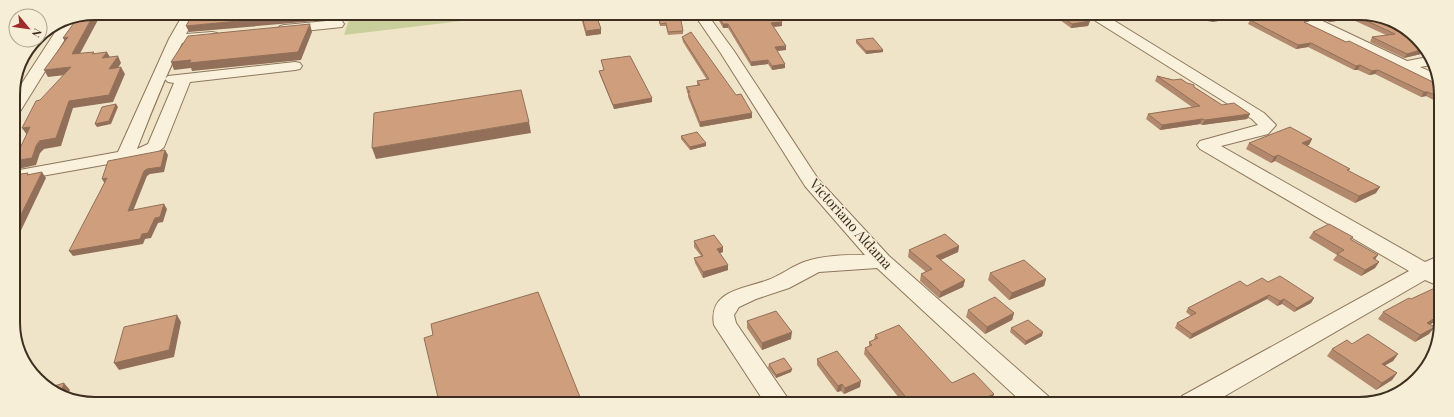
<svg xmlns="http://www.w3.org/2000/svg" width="1454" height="417" font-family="'Playfair Display',serif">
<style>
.green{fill:#c9cf9b}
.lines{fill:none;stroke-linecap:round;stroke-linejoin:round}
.minor-casing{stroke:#8d765c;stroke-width:2}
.minor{fill:#faf1dc;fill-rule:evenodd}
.wall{fill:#b2896c}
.shaded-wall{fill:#916f58}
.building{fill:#cf9f7d;stroke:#916f58}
.labels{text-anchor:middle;stroke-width:3;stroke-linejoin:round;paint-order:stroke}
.street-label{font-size:14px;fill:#3d2e20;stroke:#f7eed8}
.rim{fill:none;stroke:#3d2e20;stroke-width:2}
</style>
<rect width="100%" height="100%" fill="#f0e4c8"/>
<path class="green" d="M351 14H521L344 35Z"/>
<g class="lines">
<g class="minor-casing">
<path id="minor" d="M184 13H198L186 34 212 32 217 33 219 36 217 39 212 40 182 43C165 77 151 113 137 149L148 144 174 83 168 82 165 79 168 76 295 62 300 63 302 66 300 69 295 70 190 82 164 147 153 156 14 181V171L118 152 169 39Z
M694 14H707L734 51 818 179 889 256 1048 396 1051 403H1023L877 268 819 272 789 288 756 299 739 307 734 315 736 323 791 403H765L714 325C708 290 744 289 768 280 781 275 791 267 804 262 823 255 845 255 865 255L805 186 720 52Z
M1090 15H1105L1264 113 1276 125 1268 134 1221 146 1425 262 1439 256V286L1425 280 1211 404 1179 403 1182 396 1409 271 1200 149 1197 145 1200 141 1258 125 1252 119 1091 18Z
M1208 15H1231L1230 18 1213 21 1208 20 1206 17Z
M1295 16H1312L1407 61 1428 57 1432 65 1420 67C1431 72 1439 73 1439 86L1399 69 1297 19Z
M77 17 78 18 21 110 19 113 13 115V97L63 20Z
M337 20 342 21 344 24 342 27 285 33 280 32 278 29 280 26 285 25Z"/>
</g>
<use href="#minor" class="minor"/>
</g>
<path class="wall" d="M580 14H596L601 34 586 36Z
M658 14 683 31V34L668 35 666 26H660Z
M715 14H777L782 26 773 27 786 50 777 51 785 68 772 70 768 64 751 66 728 28H723Z
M1053 15H1081L1090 21 1088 26 1071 28Z
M1256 15 1298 16 1308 24 1437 84 1439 83V103L1426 96 1421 97 1375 74 1369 75 1358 70H1354L1308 47 1296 49 1248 24 1250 20 1261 18Z
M1314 16H1380L1417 37 1425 53 1404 58 1370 42 1372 37 1386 35 1351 19 1329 22Z
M682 37 752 118 700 127 688 97V94L687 92 686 87 697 86V81L707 80 683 42Z
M856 40 883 52 866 54 856 43Z
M601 60 652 102 614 109 600 75 599 71 604 70Z
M1157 76 1187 83 1194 87 1222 105 1250 114 1247 119 1202 125 1200 124 1160 130 1146 119 1148 114 1192 107 1155 81Z
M681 136 706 143V146L690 150 681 139Z
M1312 139 1309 145 1307 146 1349 171 1376 193 1355 203 1275 161 1271 163 1246 149 1249 143Z
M1313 232 1352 240 1375 259 1379 262 1375 268 1361 276 1333 260 1337 255 1309 238Z
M694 241 723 247V252L720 253 728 270 703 278 695 263 694 258 701 256 694 247Z
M959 246 958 252 940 260 965 280 963 287 939 298 920 281 921 274 926 272 908 257 909 250Z
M990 273 1046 279 1044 286 1009 300 988 280Z
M1268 282 1314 298 1311 303 1294 312 1282 304 1277 306 1267 299 1190 339 1175 328 1177 323 1191 316 1186 312 1188 308 1247 286Z
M1438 288V317L1434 322 1430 325 1429 334 1415 342 1378 319 1383 312Z
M968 310 1014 313 1012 320 985 334 966 317Z
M747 321 791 339 762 350 747 328Z
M1011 328 1042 336 1025 345 1010 332Z
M875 335 952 383 992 401 986 403H903L864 354 865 348 869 346V342L874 340Z
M1332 349 1398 354 1393 361 1385 365 1397 373 1392 380 1376 390 1327 356Z
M817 359 860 387 844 394 841 391 837 392 817 365Z
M769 364 792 369 791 372 776 378 768 368Z"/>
<path class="shaded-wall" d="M102 13H159L98 20 76 61 72 54 94 14Z
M322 13 341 14 338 19 189 32 186 26Z
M1347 16H1353L1351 19 1329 22 1331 18Z
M1090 21 1088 26 1071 28 1072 24Z
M782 22V26L771 27V23Z
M310 24 312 32 301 60 192 71 191 68 174 70 171 62Z
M723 24H728V28H723Z
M601 29V34L586 36V31Z
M68 37 67 45 63 38Z
M1311 43 1308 47 1296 49 1298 45Z
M786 46V50L774 51 775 47Z
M1423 49 1425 53 1404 58 1407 54Z
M883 50V52L866 54V51Z
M107 52 111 59 102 58Z
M118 56 121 63 113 76 109 69Z
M768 60V64L751 66V62Z
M785 64V68L772 70V66Z
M1360 65 1358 70H1354L1356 66Z
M71 67 74 74 48 77 44 70Z
M121 67 125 74 113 102 73 108 61 146 44 149 40 153 36 165 18 169 14 161 36 146 69 101Z
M1378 70 1375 74 1369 75 1372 71Z
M1424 92H1428L1426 96 1421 97Z
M652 98V102L614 109 613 105Z
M116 104 118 107 111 124 97 127 95 124Z
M752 113V118L700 127V122Z
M1250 114 1247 119 1202 125 1205 120Z
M1202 119 1200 124 1160 130 1162 125Z
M529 122 531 133 376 159 372 148Z
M30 127 27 135 22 128Z
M1312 139 1309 145 1298 149 1302 143Z
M706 143V146L690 150V147Z
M165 150 168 155 164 172 150 174 147 176 131 216 128 211 144 171Z
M1278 155 1275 161 1271 163 1274 157Z
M42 172 46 178 14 245V229Z
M107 178 105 184 102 179Z
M1380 187 1376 193 1355 203 1359 196Z
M164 204 167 209 163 222 158 223 151 238 145 239 143 244 73 256 69 251 142 234 155 218Z
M959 246 958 252 934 263 936 256Z
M723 247V252L717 254V249Z
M1378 255 1374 261 1373 258Z
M1379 262 1375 268 1361 276 1365 270Z
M728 265V270L703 278V272Z
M1046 279 1044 286 1009 300 1012 293Z
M965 280 963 287 939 298 941 292Z
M1269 295 1267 299 1190 339 1192 334Z
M1314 298 1311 303 1294 312 1297 308Z
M1284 299 1282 304 1277 306 1280 301Z
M1438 312V317L1434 322 1422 329 1427 323Z
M1014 313 1012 320 985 334 987 327Z
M177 315 181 322 174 357 119 370 114 363Z
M1435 327 1429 334 1415 342 1420 335Z
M792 332 791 339 762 350V343Z
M1043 332 1042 336 1025 345 1026 341Z
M1398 354 1393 361 1377 370 1382 364Z
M792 369 791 372 776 378V375Z
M1397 373 1392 380 1376 390 1382 383Z
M861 381 860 387 844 394 845 388Z
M64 383 70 390 67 397 61 393Z
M842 384 841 391 837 392 838 386Z
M994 394 992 401 986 403H973Z"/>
<path class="building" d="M95 13H102L94 14 72 54 94 52 92 54 107 52 102 58 118 56 109 69 121 67 109 95 69 101 56 138 39 141 36 146 32 158 14 161 30 127 22 128 36 101 40 100 71 67 44 70 68 37 63 38 79 16Z
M193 13H322L186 26Z
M581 14H596L601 29 586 31Z
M658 14H677V15H680L683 31 668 32 666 23 660 24Z
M717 14H777L782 22 771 23 786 46 775 47 785 64 772 66 768 60 751 62 728 24H723Z
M1060 15H1081L1090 21 1072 24Z
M1266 16H1298L1309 21 1304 22 1346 42 1349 41 1437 84 1439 83V97L1428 92H1424L1378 70 1372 71 1360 65 1356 66 1311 43 1298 45 1250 20 1268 17Z
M1325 16H1347L1331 18Z
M1356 16H1380L1417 37 1423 49 1407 54 1372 37 1395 34Z
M310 24 298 52 189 63 191 60 171 62 188 36Z
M691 32 736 95 741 94 752 113 700 122 688 92H690L686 87 700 85 697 81 709 79 682 37Z
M873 38 883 50 866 51 856 40Z
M630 56 652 98 613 105 599 71 604 70 601 60Z
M1157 76 1173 80 1181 79 1187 83 1194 85V87L1222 105 1234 103 1250 114 1205 120 1202 119 1162 125 1148 114 1200 106Z
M521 90 529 122 372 148 374 113Z
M116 104 109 121 95 124 102 107Z
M1290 127 1312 139 1302 143 1350 169 1347 170 1380 187 1359 196 1278 155 1274 157 1249 143Z
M697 132 706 143 690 147 681 136Z
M165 150 161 167 147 169 144 171 128 211 164 204 160 217 155 218 148 233 142 234 140 239 69 251 107 178 102 179 108 161Z
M42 172 14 229V175L28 173 27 175Z
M1329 224 1353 237 1350 239 1378 255 1373 258 1379 262 1365 270 1337 254 1344 250 1313 232Z
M945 234 959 246 936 256 965 280 941 292 921 274 932 269 909 250Z
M714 235 723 247 717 249 728 265 703 272 694 258 703 256 694 241Z
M1024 260 1046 279 1012 293 990 273Z
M1280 276 1314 298 1297 308 1284 299 1280 301 1269 295 1192 334 1177 323 1196 313 1188 308 1240 281 1247 286 1262 278 1268 282Z
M1437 287 1438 288V312L1436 314 1438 315V316L1427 323 1435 327 1420 335 1383 312 1409 298 1411 299Z
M538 292 582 402H439L424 338 433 335 431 324Z
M995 297 1014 313 987 327 968 310Z
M776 311 792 332 762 343 747 321Z
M177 315 169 350 114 363 124 327Z
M1028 320 1043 332 1026 341 1011 328Z
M899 325 952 383 974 373 994 394 973 403H905L909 401 865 348 872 345 869 342 878 338 875 335Z
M1368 334 1398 354 1382 364 1397 373 1382 383 1332 349 1347 340 1352 344Z
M837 351 861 381 845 388 842 384 838 386 817 359Z
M784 358 792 369 776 375 769 364Z
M64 383 61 393 51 387Z
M1338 401 1342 404H1336Z"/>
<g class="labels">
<g class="street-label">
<text transform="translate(851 224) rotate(48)" y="5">Victoriano Aldama</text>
</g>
</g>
<path d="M0 0H1454V417H0ZM95 20H1359A75 75 0 0 1 1434 95V322A75 75 0 0 1 1359 397H95A75 75 0 0 1 20 322V95A75 75 0 0 1 95 20Z" fill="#f7eed8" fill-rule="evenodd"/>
<path class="rim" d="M95 20H1359A75 75 0 0 1 1434 95V322A75 75 0 0 1 1359 397H95A75 75 0 0 1 20 322V95A75 75 0 0 1 95 20Z"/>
<g transform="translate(28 28) rotate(119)"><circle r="19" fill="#f7eed8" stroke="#ada18e"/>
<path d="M0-3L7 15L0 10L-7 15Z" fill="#9e2a2b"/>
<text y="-6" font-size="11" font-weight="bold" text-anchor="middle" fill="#3d2e20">N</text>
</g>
</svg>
